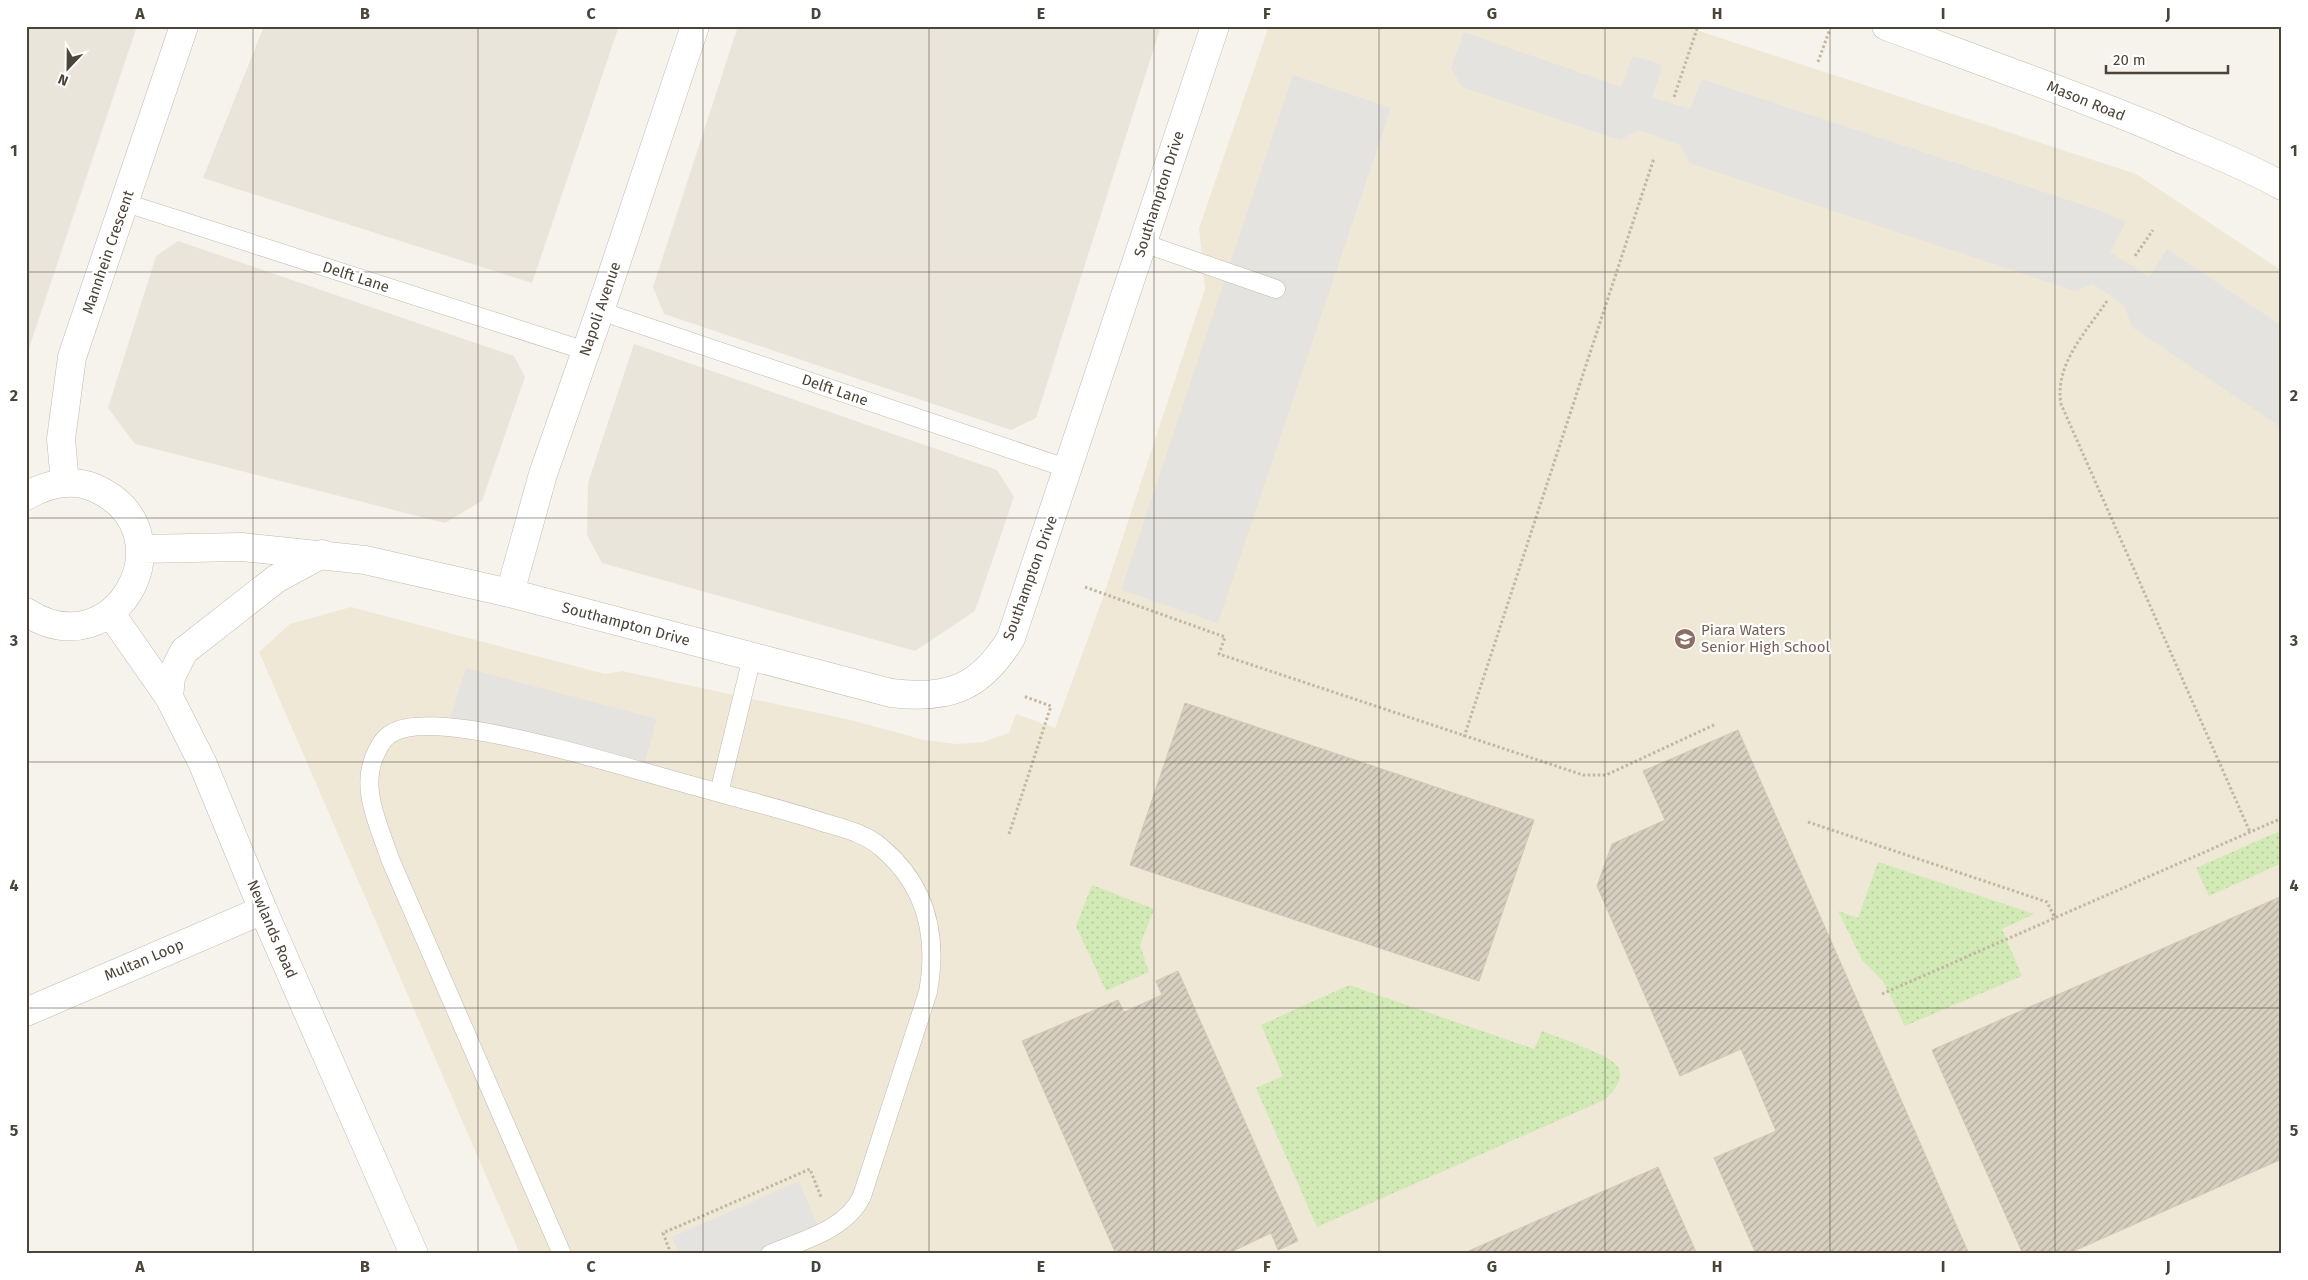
<svg xmlns="http://www.w3.org/2000/svg" width="2308" height="1280" font-family="'Fira Sans',sans-serif">
<style>
.residential{fill:#eae5da}
.education{fill:#efe8d6}
.grass{fill:url(#grass-dots)}
.parking{fill:#e5e3e0}
.building{fill:url(#building-hatch);stroke:#d3c7b4}
.lines{fill:none;stroke-linecap:round;stroke-linejoin:round}
.service-casing{stroke:#c2bbae;stroke-width:19}
.minor-casing{stroke:#c2bbae;stroke-width:29}
.tertiary-casing{stroke:#c2bbae;stroke-width:29}
.path{stroke:#c4b79f;stroke-width:3;stroke-dasharray:2.5 2.5;stroke-linecap:butt}
.service{stroke:#fff;stroke-width:18}
.minor{stroke:#fff;stroke-width:28}
.tertiary{stroke:#fff;stroke-width:28}
.grid{fill:none;stroke:#4b4439;stroke-width:1;stroke-opacity:0.55}
.labels{text-anchor:middle;stroke-width:4.5;stroke-linejoin:round;paint-order:stroke}
.street-label{font-size:15px;fill:#4b4439;stroke:#fff}
.education-label{font-size:15px;fill:#785e54;stroke:#fff;text-anchor:start}
.neatline{fill:none;stroke:#4b4439;stroke-width:2}
.grid-label{font-size:16px;text-anchor:middle;font-weight:bold;fill:#4b4439}
</style>
<defs>
<pattern id="grass-dots" width="8" height="8" patternUnits="userSpaceOnUse" patternTransform="scale(1.25)"><rect width="8" height="8" fill="#d2eab5"/><path d="M2 2h.1M6 6h.1" fill="none" stroke="#b6ca9c" stroke-width="1.8" stroke-linecap="round"/></pattern>
<pattern id="building-hatch" width="6" height="6" patternUnits="userSpaceOnUse" patternTransform="scale(1.25)"><rect width="6" height="6" fill="#d8cfc1"/><path d="M-1 1l2-2M0 6l6-6M5 7l2-2" fill="none" stroke="#b1aa9e"/></pattern>
</defs>
<rect width="100%" height="100%" fill="#f6f3ec"/>
<path class="residential" d="M26 26H137L26 357Z
M264 26H619L532 283 203 178Z
M738 26H1161L1036 418 1011 430 664 314 653 287Z
M178 241 514 356 525 377 482 501 445 523 135 444 108 408 156 256Z
M634 344 997 470 1014 497 975 611 915 651 602 563 587 535 588 483Z"/>
<path class="education" d="M1269 26H1684L2136 174 2282 271V1254H520L259 652 290 624 351 607 605 674 622 671 851 720 924 740 956 744 983 742 1009 733 1016 714 1055 728 1101 603 1205 289 1199 228Z"/>
<path class="grass" d="M2282 830V863L2209 896 2196 868Z
M1878 862 2034 914 2002 929 2022 976 1905 1026 1883 981 1862 960 1838 911 1858 918Z
M1092 885 1154 909 1140 945 1149 972 1106 991 1076 926Z
M1349 985 1534 1049 1542 1031C1556 1037 1612 1055 1618 1067 1625 1080 1613 1092 1604 1100L1317 1227 1256 1088 1283 1076 1261 1025Z"/>
<path class="parking" d="M1464 32 1621 87 1633 56 1663 65 1652 97 1690 109 1702 79 2095 209 2126 222 2110 252 2149 277 2167 249 2282 326V428L2132 327 2124 305 2093 284 2075 291 1690 163 1680 145 1639 130 1620 140 1462 87 1451 68Z
M1293 75 1391 108 1218 623 1121 590Z
M466 668 657 719 642 772 447 728Z
M799 1181 820 1232 770 1254H679L672 1237Z"/>
<path class="building" d="M1185 703 1534 820 1479 981 1130 865Z
M1738 730 1969 1254H1756L1714 1158 1776 1131 1741 1049 1680 1076 1597 886 1612 844 1665 820 1643 771Z
M2282 896V1159L2067 1254H2023L1932 1050Z
M1178 971 1298 1241 1278 1250 1271 1233 1227 1254H1116L1022 1041 1118 1000 1124 1012 1162 995 1156 981Z
M1658 1167 1697 1254H1462Z"/>
<g class="lines">
<g class="service-casing">
<path id="service" d="M126 203 586 351
M1143 243 1276 289
M600 311 1069 469
M719 793 752 657
M562 1254 390 859C379 825 358 786 377 751 380 744 385 737 392 733 411 722 452 727 472 730 552 743 637 771 716 792 752 802 789 811 825 823 846 829 867 834 883 849 927 887 938 937 928 992L862 1196C846 1230 803 1240 770 1254"/>
</g>
<g class="minor-casing">
<path id="minor" d="M65 483 61 439 72 357 184 26
M26 496C47 484 72 478 95 488 191 531 117 671 26 612
M141 549 242 547 365 560 510 593 891 693C948 700 980 689 1011 638L1215 26
M510 593 543 474 600 311 695 26
M111 614 169 697 202 762 263 910 414 1254
M169 697 171 677 184 651 276 579 322 554
M26 1012 263 910"/>
</g>
<g class="tertiary-casing">
<path id="tertiary" d="M1886 26C1978 60 2071 93 2162 131 2202 149 2244 164 2282 186"/>
</g>
<path class="path" d="M1818 62 1831 26
M1674 97 1698 26
M2135 256 2153 230
M2107 301C2086 332 2054 365 2061 404L2250 832
M1085 587 1225 637 1219 654 1583 775H1606L1716 724
M1464 737 1654 158
M1808 822 2047 902 2055 918
M1009 834 1051 706 1023 696
M1882 994 2282 818
M671 1254 663 1233 810 1169 821 1197"/>
<use href="#service" class="service"/>
<use href="#minor" class="minor"/>
<use href="#tertiary" class="tertiary"/>
</g>
<path class="grid" d="M253 26V1254M478 26V1254M703 26V1254M929 26V1254M1154 26V1254M1379 26V1254M1605 26V1254M1830 26V1254M2055 26V1254M26 272H2282M26 518H2282M26 762H2282M26 1008H2282"/>
<defs>
<g id="school-disc" transform="scale(1.125)"><circle r="9.5" fill="#8d6e63" stroke="#fff"/><path d="M0-5L7-2L0 1L-7-2ZM-4 1L0 2.5L4 1V4Q0 6-4 4Z" fill="#fff"/></g>
</defs>
<g fill-rule="evenodd">
<use href="#school-disc" x="1685" y="639"/>
</g>
<g class="labels">
<g class="street-label">
<text transform="translate(2086 101) rotate(22)" y="5">Mason Road</text>
<text transform="translate(1159 194) rotate(-72)" y="5">Southampton Drive</text>
<text transform="translate(108 252) rotate(-71)" y="5">Mannhein Crescent</text>
<text transform="translate(356 277) rotate(18)" y="5">Delft Lane</text>
<text transform="translate(600 309) rotate(-71)" y="5">Napoli Avenue</text>
<text transform="translate(835 390) rotate(19)" y="5">Delft Lane</text>
<text transform="translate(1030 578) rotate(-70)" y="5">Southampton Drive</text>
<text transform="translate(626 624) rotate(15)" y="5">Southampton Drive</text>
<text transform="translate(272 929) rotate(67)" y="5">Newlands Road</text>
<text transform="translate(144 960) rotate(-23)" y="5">Multan Loop</text>
</g>
<g class="education-label">
<text x="1701" y="635">Piara Waters<tspan x="1701" dy="17">Senior High School</tspan></text>
</g>
</g>
<rect width="2308" height="1280" fill="none" stroke="#ffffff" stroke-width="55"/>
<g transform="translate(68 68) rotate(202)" stroke="#ffffff" stroke-width="4" paint-order="stroke">
<path d="M0-4L9 19L0 12L-9 19Z" fill="#4b4439"/>
<text y="-8" font-size="14" font-weight="bold" text-anchor="middle" fill="#4b4439">N</text>
</g>
<path d="M2106 65v8h122v-8" fill="none" stroke="#4b4439" stroke-width="2.5"/>
<text x="2113" y="65" font-size="15" fill="#4b4439" stroke="#ffffff" stroke-width="4" paint-order="stroke">20 m</text>
<rect x="28" y="28" width="2252" height="1224" class="neatline"/>
<g class="grid-label">
<text x="140" y="19">A</text>
<text x="365" y="19">B</text>
<text x="591" y="19">C</text>
<text x="816" y="19">D</text>
<text x="1041" y="19">E</text>
<text x="1267" y="19">F</text>
<text x="1492" y="19">G</text>
<text x="1717" y="19">H</text>
<text x="1943" y="19">I</text>
<text x="2168" y="19">J</text>
<text x="14" y="156">1</text>
<text x="2294" y="156">1</text>
<text x="14" y="401">2</text>
<text x="2294" y="401">2</text>
<text x="14" y="646">3</text>
<text x="2294" y="646">3</text>
<text x="14" y="891">4</text>
<text x="2294" y="891">4</text>
<text x="14" y="1136">5</text>
<text x="2294" y="1136">5</text>
<text x="140" y="1272">A</text>
<text x="365" y="1272">B</text>
<text x="591" y="1272">C</text>
<text x="816" y="1272">D</text>
<text x="1041" y="1272">E</text>
<text x="1267" y="1272">F</text>
<text x="1492" y="1272">G</text>
<text x="1717" y="1272">H</text>
<text x="1943" y="1272">I</text>
<text x="2168" y="1272">J</text>
</g>
</svg>
